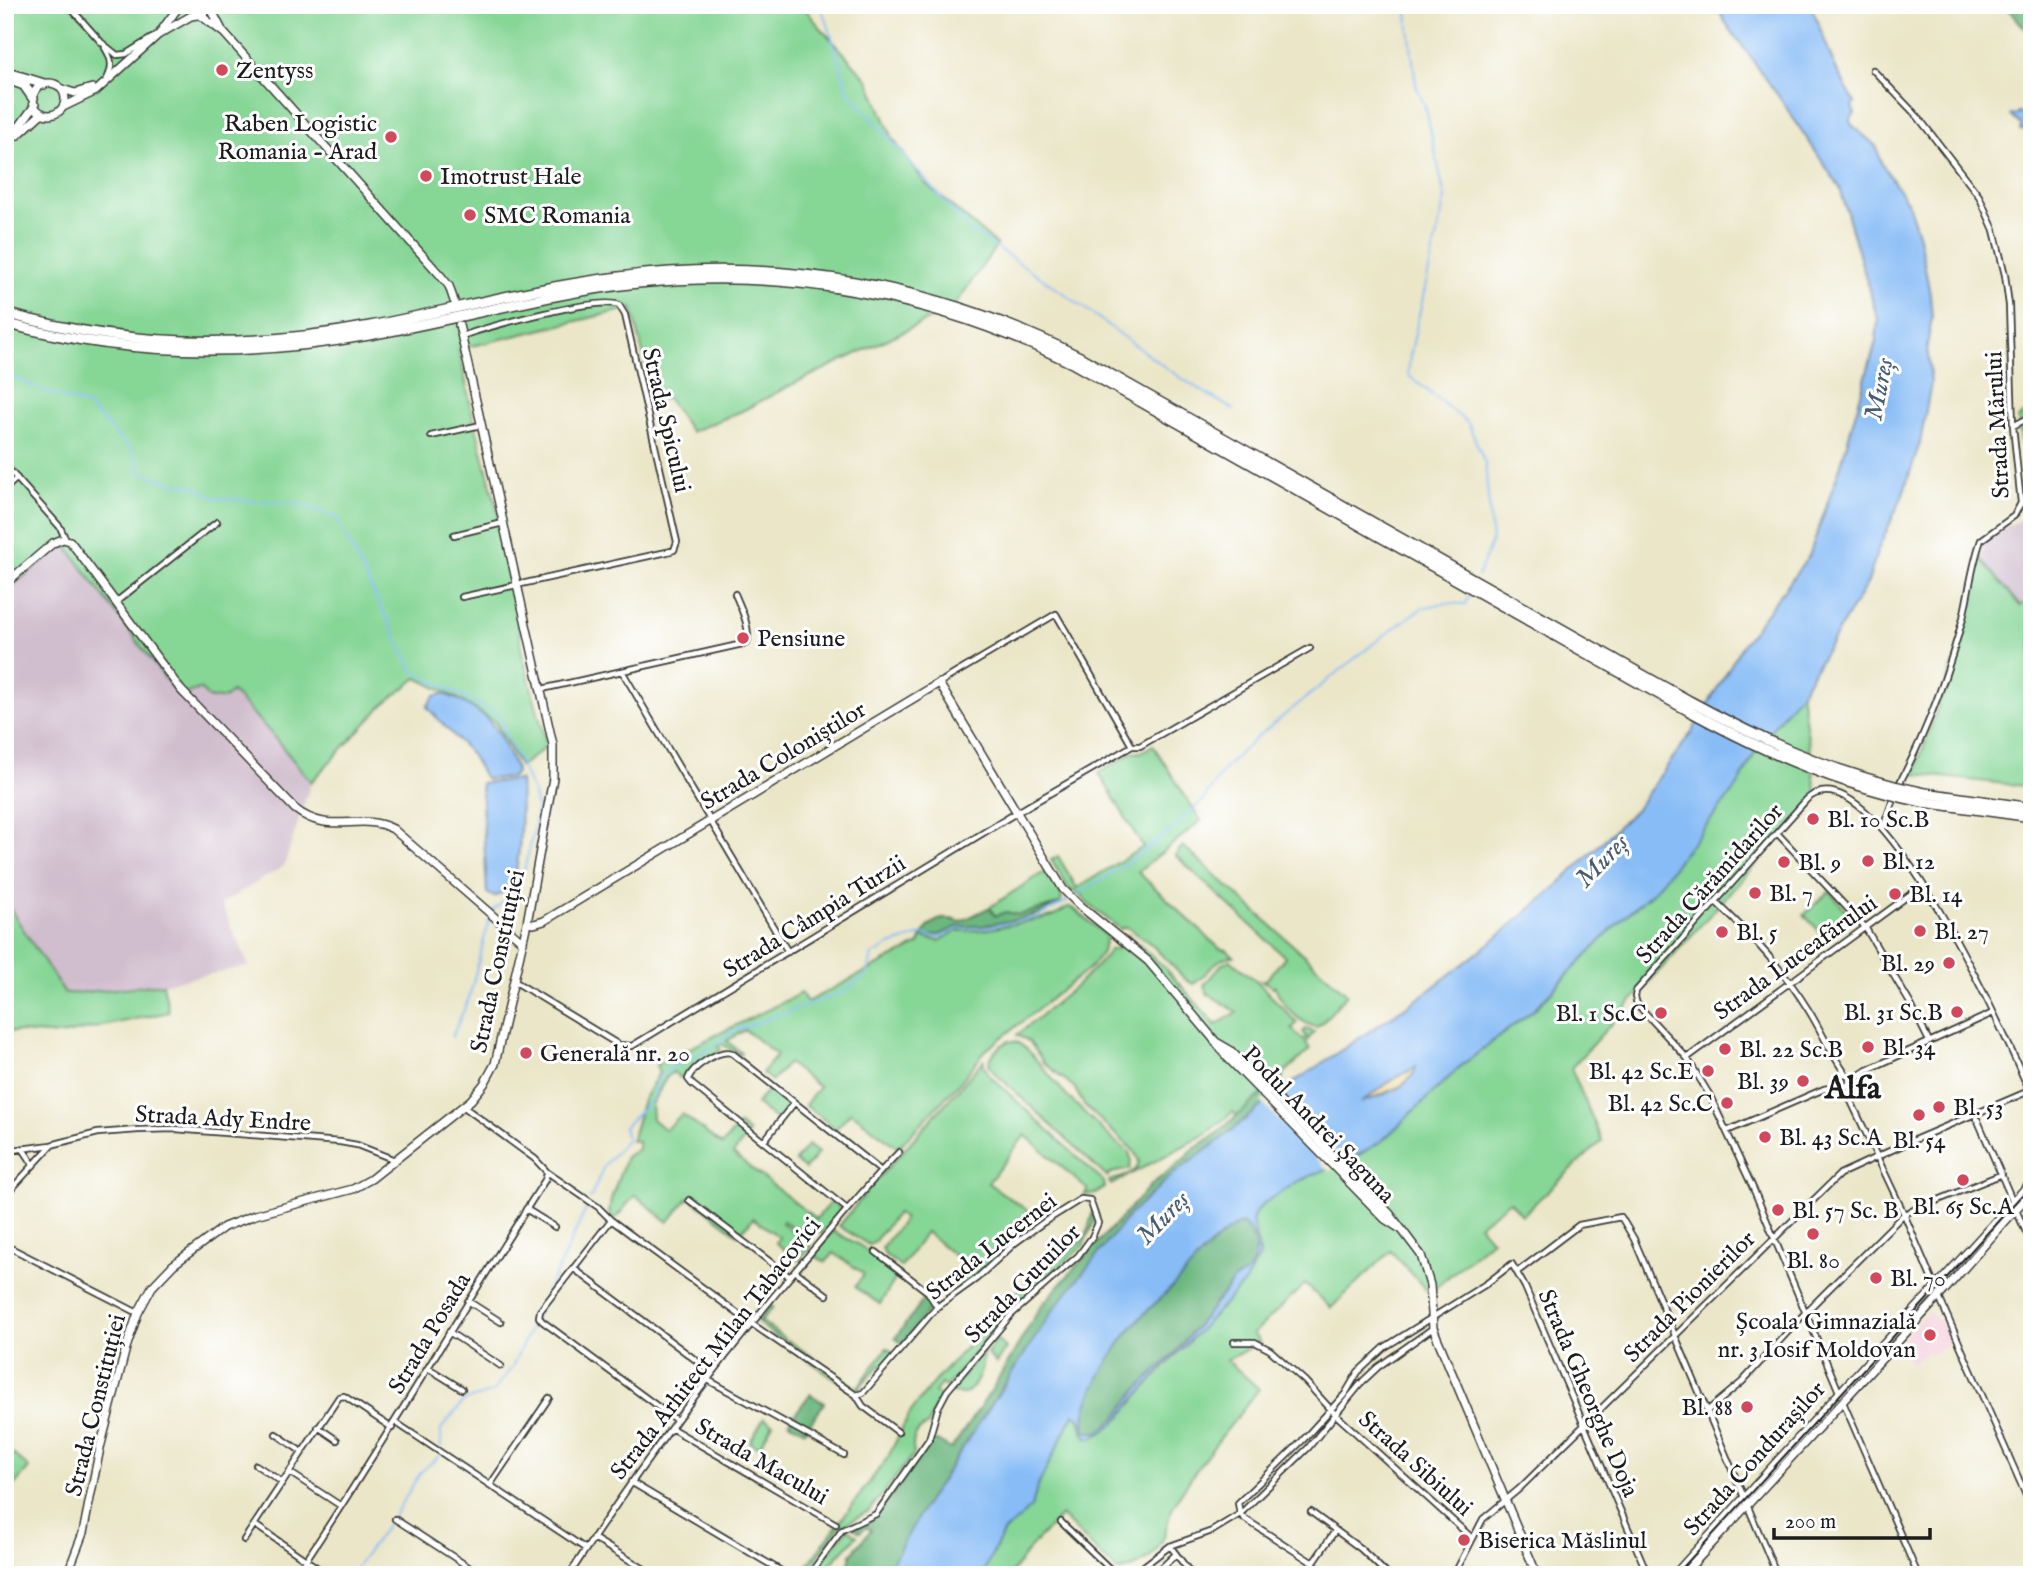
<svg xmlns="http://www.w3.org/2000/svg" width="2037" height="1580" font-family="'IM FELL English',serif">
<style>
.built{fill:#f4cfdd}
.industrial{fill:#d0bdcd}
.green{fill:#86d696;stroke:#517959;stroke-width:2}
.forest{fill:#6cb77f;stroke:#446a4e;stroke-width:2}
.sand{fill:#eeda9e;stroke:#857b5d;stroke-width:2}
.water{fill:#87bcf6;stroke:#526c89;stroke-width:2;fill-rule:evenodd}
.pier{fill:#ebe6c8}
.lines{fill:none;stroke-linecap:round;stroke-linejoin:round}
.stream{stroke:#87bcf6;stroke-width:2}
.street-casing{stroke:#3b3a36;stroke-width:8}
.secondary-casing{stroke:#3b3a36;stroke-width:10}
.highway-casing{stroke:#3b3a36;stroke-width:12}
.street{stroke:#fff;stroke-width:4.5}
.secondary{stroke:#fff;stroke-width:7}
.highway{stroke:#fff;stroke-width:9}
.tram{stroke:#1c1c1c;stroke-width:2}
.highway-bridge-casing{stroke:#3b3a36;stroke-width:12;stroke-linecap:butt}
.highway-bridge{stroke:#fff;stroke-width:9}
.poi-dot{fill:#d1495b;stroke:#fff;stroke-width:2.5}
.labels{text-anchor:middle;stroke-width:6;stroke-linejoin:round;paint-order:stroke}
.poi-label{font-size:24px;fill:#1c1c1c;stroke:#fff;text-anchor:start}
.street-label{font-size:24px;fill:#1c1c1c;stroke:#fff}
.water-label{font-size:26px;font-style:italic;fill:#475c73;stroke:#fff}
.district-label{font-size:32px;font-weight:bold;fill:#1c1c1c;stroke:#fff}
</style>
<rect width="100%" height="100%" fill="#fff"/>
<filter id="ink" filterUnits="userSpaceOnUse"><feTurbulence type="fractalNoise" baseFrequency=".0143" numOctaves="2"/><feDisplacementMap in="SourceGraphic" scale="14" xChannelSelector="R" yChannelSelector="G"/><feConvolveMatrix kernelMatrix="1 2 1 2 8 2 1 2 1" color-interpolation-filters="sRGB"/></filter>
<filter id="wash" filterUnits="userSpaceOnUse"><feTurbulence type="fractalNoise" baseFrequency=".00686" numOctaves="4" result="noise"/><feDisplacementMap in="SourceGraphic" scale="28" xChannelSelector="R" yChannelSelector="G"/><feGaussianBlur stdDeviation="1.57" result="paint"/><feColorMatrix in="noise" values="0 0 0 0 0 0 0 0 0 0 0 0 0 0 0 0 0 1.4 0 .05"/><feComposite in="paint" operator="in"/></filter>
<g filter="url(#wash)">
<rect width="100%" height="100%" fill="#ebe6c8"/>
<path class="built" d="M1928 1312 1951 1331 1955 1339 1931 1355 1927 1351 1912 1364 1907 1360 1909 1356 1907 1354 1912 1347 1903 1339Z"/>
<path class="industrial" d="M2032 514V599L2020 607 1980 558 1983 542 1990 535Z
M65 545 177 696 200 689 232 692 269 731 311 782 284 866 221 904 249 966 163 984 65 994 5 901V591Z"/>
<path class="green" d="M5 5H803L813 19 869 81 893 139 925 183 997 245 953 308 791 385 742 411 691 432 668 399H654L632 308 459 349 471 408 505 540 516 597 521 649 547 746 520 767 495 722 457 698 417 678 384 704 311 782 269 731 232 692 225 698 210 699 200 689 178 696 65 545 5 591Z
M2032 408V499L2028 495 2018 419Z
M1980 558 2020 606 2032 599V787L1914 774 1965 631Z
M1801 692 1817 797 1571 1068 1602 1141 1522 1215 1510 1201 1479 1225 1492 1240 1429 1293 1391 1251 1331 1308 1305 1284 1253 1334 1260 1342 1227 1360 1259 1389C1230 1427 1196 1465 1173 1507 1167 1518 1167 1533 1161 1543 1153 1558 1133 1571 1117 1571L1061 1516 1035 1542 1010 1575H982L1003 1533 1031 1507 1040 1481 1074 1414 1080 1418 1083 1433 1094 1437 1117 1421 1141 1392 1244 1283 1260 1255 1252 1221 1255 1213 1264 1203 1299 1181 1360 1154 1383 1140 1461 1066 1534 1010 1623 918 1652 893 1739 784 1758 746Z
M1153 745 1201 821 1138 872 1219 948 1227 950 1234 956C1215 956 1209 975 1193 984L1185 979 1151 944 1127 927 1120 929 1087 903 1081 894 1070 890 1051 860 1058 856 1077 888 1143 847 1099 773 1131 753 1141 752Z
M1183 846 1347 994 1321 1024 1316 1027C1297 1022 1281 1003 1275 986L1273 987 1261 980H1266L1285 957 1175 855Z
M1044 872 1061 894 1062 899 1059 904 1018 915 1006 912 995 916 990 907Z
M1830 891 1848 913 1822 934 1804 915Z
M5 901 65 994 163 984 169 1012 61 1035 5 1031Z
M1068 907 1073 908 1107 936 1102 952 1091 967 985 1051 961 1081 898 1148 851 1112 836 1129 805 1105 819 1087 788 1063 772 1081 762 1073 777 1055 745 1030 727 1041 741 1053 740 1055 722 1044 718 1046 721 1050 686 1072 680 1078 673 1072C662 1078 660 1094 651 1104L652 1119 665 1130 682 1114 722 1145 739 1125 749 1133 733 1154 816 1219 830 1203 833 1202 840 1208 838 1216 822 1234 817 1231 812 1237 809 1235 807 1237 783 1221 782 1223 811 1246 799 1260 776 1243 779 1237 753 1218 739 1235 689 1197 668 1222 635 1195 615 1219 609 1214 611 1199 626 1157 638 1149V1141H631L643 1100 659 1073 656 1065 801 993 807 1002 919 944 922 937 939 941 957 931 984 930 1053 916Z
M1128 935 1164 967 1216 1025 1237 1012 1207 993 1204 985 1222 964 1230 960 1258 982 1297 1023 1292 1029 1303 1040 1307 1037 1303 1032 1306 1029 1314 1032 1306 1043 1310 1049 1238 1117 1233 1112 1204 1135 1111 1185 1109 1181C1121 1177 1137 1176 1139 1161L1134 1151 1084 1105 1074 1087 1044 1063 1029 1041 1017 1035 1074 988 1098 965 1110 950 1117 948Z
M1009 1041 1017 1042 1028 1050 1067 1096 1113 1140 1129 1152 1131 1159 1130 1169 1111 1173 1107 1177 994 1072 989 1064C992 1052 998 1047 1009 1041Z
M984 1060V1066L990 1076 1104 1182 1105 1187 1095 1194 1084 1195 1088 1190 1025 1135 988 1183 1040 1219 969 1281 959 1287 955 1281 967 1266 926 1232 901 1267 885 1255 882 1248 904 1219 897 1213 874 1242 869 1245 839 1226 875 1182Z
M769 1088 788 1104 777 1120 756 1104Z
M808 1145 818 1153 805 1169 795 1161Z
M1093 1210 1094 1222 1083 1246 1011 1309 946 1387 941 1384 935 1392 940 1396 928 1425C916 1430 911 1440 914 1454L869 1511 840 1527 804 1575H800L888 1457 910 1413 933 1383 1019 1290 1082 1240 1087 1233Z
M833 1231 859 1245 899 1273 880 1304 855 1287 864 1274 834 1253 826 1262 812 1255Z
M770 1305 773 1307 761 1321 785 1339 783 1342 757 1322Z
M996 1339 1006 1348 996 1363 987 1354Z
M788 1340 843 1378 840 1382 785 1344Z
M887 1348 895 1354 883 1367 880 1365 862 1384 860 1390 855 1392 842 1384 845 1380 857 1388Z
M983 1350C983 1368 980 1383 965 1394L950 1393Z
M764 1418 773 1424 759 1447 750 1442Z
M5 1447 29 1468 5 1496Z
M848 1528 857 1536 822 1573 814 1570Z"/>
<path class="forest" d="M2004 5H2032V36Z
M1059 904 1037 914 1020 919 982 926 957 927 940 935 922 937C930 920 943 915 960 922L990 907 995 916 1006 912 1018 915Z
M1284 1075 1276 1094 1220 1140 1172 1175 1130 1214 1054 1309 922 1510 885 1575H846L851 1554 871 1530 866 1527 860 1532 853 1527 870 1521 878 1514 931 1441H937L951 1449 991 1391 1041 1306 1079 1263 1152 1184 1185 1158 1191 1151 1216 1134Z
M1242 1223C1257 1233 1259 1256 1249 1270 1245 1274 1239 1277 1234 1280L1176 1352 1136 1391 1116 1418 1099 1432H1086C1074 1406 1122 1337 1140 1318 1151 1307 1164 1296 1175 1284 1192 1266 1218 1232 1242 1223Z
M927 1295 930 1308 903 1344 895 1338Z
M810 1394 824 1403 805 1431 789 1422Z"/>
<path class="sand" d="M1416 1067 1414 1074 1403 1085 1361 1103 1388 1082Z"/>
<path class="water" d="M1717 5H1811L1836 69 1855 103 1852 107 1855 114 1850 119 1851 124 1876 146 1882 164 1908 203 1919 237 1930 294 1932 318 1927 345 1931 383 1920 443 1902 497 1877 552 1868 582 1801 692 1758 746 1739 784 1652 893 1623 918 1533 1010 1461 1066 1383 1140 1360 1154 1299 1181 1264 1203 1255 1213 1252 1221 1260 1255 1244 1283 1141 1392 1117 1421 1102 1433 1091 1438 1086 1437 1080 1418 1074 1414 1040 1481 1031 1507 1021 1518 1003 1533 982 1575H885L922 1510 1054 1309 1130 1214 1172 1175 1220 1140 1276 1094 1419 998 1494 940 1556 887 1636 809 1691 733 1743 644 1809 556 1841 464 1876 341 1878 320 1840 188 1779 97 1723 19ZM1416 1067C1410 1091 1378 1095 1361 1103L1388 1082ZM1242 1223C1257 1233 1259 1256 1249 1270 1245 1274 1239 1277 1234 1280L1176 1352 1136 1391 1116 1418 1099 1432H1086C1074 1406 1122 1337 1140 1318 1151 1307 1163 1296 1175 1284 1192 1266 1218 1232 1242 1223Z
M2032 80V121L2030 128 2021 130V125L2011 116 2012 114 2017 115 2018 112 2021 114 2027 111 2025 83Z
M442 694C459 698 483 712 494 727 503 739 508 754 515 767L516 773 511 778 486 779 484 777 471 754 427 707 434 696Z
M520 780C521 801 522 868 511 884 507 890 501 894 494 897L487 893 481 783Z"/>
<path class="pier" d="M1275 1090 1347 1163 1329 1171 1261 1102Z"/>
<g class="lines">
<path class="stream" d="M591 5H604
M814 5 821 9 827 21 848 91 966 226
M1406 5 1416 85 1426 109 1445 198 1410 356 1408 375 1468 423 1485 463 1492 541 1478 576
M970 231C1038 273 1101 320 1165 367 1187 383 1211 396 1234 410
M5 373 36 388 88 406 133 452 141 472 175 484 194 486 215 498 299 504 336 517 413 671 497 714 534 794 537 808 534 830 521 883 513 895 492 911
M1074 897 1126 864 1174 828 1203 800 1226 767 1257 737 1383 636 1422 608 1444 603 1465 604 1471 591
M452 1037 469 998 489 920
M590 1199 604 1166 627 1139 624 1127 653 1098 660 1076 677 1065 703 1052 736 1030 842 993 867 975 872 955 890 945 921 935 938 938 958 929 984 928 1037 917 1069 900
M441 1447V1429L464 1401 493 1392 512 1367 587 1207
M351 1575 395 1514 421 1472 439 1456"/>
</g>
</g>
<g filter="url(#ink)">
<g class="lines">
<g class="street-casing">
<path id="street" d="M68 5 101 42 117 55 126 54 152 38
M105 48C112 59 113 67 107 79
M1873 70 1918 117 1979 196 1994 230 2005 275 2009 305 2013 426 2021 503 2014 516 1981 540C1972 565 1969 592 1963 618 1947 677 1926 734 1897 788
M462 336C487 327 598 296 619 305L625 315 677 542 674 550 667 552 462 597
M2013 426 2032 416
M431 436 481 425
M5 465 60 527 65 538
M5 489 17 478
M454 535 503 523
M116 602 217 522
M622 671 788 952
M939 683 1056 614 1132 746
M542 689 747 643C751 628 741 608 735 594
M1883 828 1894 796
M1777 833 1865 927 1910 1003 1929 1041
M1717 903C1752 936 1784 970 1809 1011 1822 1032 1831 1054 1845 1073
M514 981 619 1045 632 1046 1016 813 1132 746H1140L1310 648
M1687 1058 1923 885
M1850 1081 1867 1070 1993 1013
M1849 1084 1844 1087 1840 1086 1837 1082 1839 1075 1846 1074 1849 1077 1850 1098
M1842 1087 1850 1099 1904 1214 1935 1287
M464 1107 535 1159 547 1172 598 1207 611 1220 752 1324 856 1395 863 1393 937 1307 976 1279 1015 1243 1044 1222 1081 1199 1090 1200 1098 1223 1092 1237 1078 1256 1011 1315 947 1391 938 1408 929 1439 876 1514 842 1530 809 1575
M1975 1114 2013 1202
M1727 1131 1824 1089 1840 1086
M764 1141 794 1103
M23 1149 33 1164
M5 1151 51 1145 98 1133 138 1130 175 1129 340 1142 357 1145 395 1160
M5 1196 51 1146
M689 1200 790 1277
M526 1209 555 1227
M847 1209 692 1084 688 1079C692 1067 719 1049 732 1053L881 1171
M2016 1210 2032 1245
M611 1220 540 1311 539 1317 542 1321 676 1420
M5 1245 138 1313
M876 1252 928 1292 937 1307
M573 1268 713 1373
M795 1271 827 1295
M1517 1272 1579 1225 1621 1217 1634 1239 1777 1575
M1938 1295 2032 1509
M468 1301 501 1322
M449 1332 501 1366
M1234 1342H1255L1270 1350 1305 1381 1336 1415 1472 1538
M428 1368 462 1389
M708 1380 844 1455
M1840 1394 1753 1188 1709 1094 1687 1058 1637 1004 1635 997 1636 991 1807 799C1876 740 2013 1052 2032 1097
M856 1395 863 1406 898 1432
M1843 1402 1918 1575
M1707 1411 1742 1382 1805 1313 1904 1214 2000 1175
M395 1422 586 1549
M318 1427 337 1440
M671 1428 836 1524
M276 1434 302 1452
M256 1465 282 1482
M289 1472 341 1506
M631 1482 788 1575
M490 1485 549 1398
M1311 1512 1361 1549 1388 1575
M395 1519 481 1575
M1061 1522 1110 1569 1123 1575
M255 1525 328 1575
M593 1538 654 1575
M244 1540 339 1397 344 1396 392 1428
M1170 1546 1192 1575
M1313 1563 1335 1531
M291 1575 306 1560C389 1435 464 1306 545 1180L547 1173
M569 1575C638 1469 713 1368 794 1272 829 1232 862 1190 899 1152
M1123 1575 1136 1572 1170 1546 1212 1531 1240 1514 1308 1448 1363 1381 1378 1367 1433 1328
M1154 1575 1176 1554
M1325 1575 1313 1563 1245 1519 1240 1514 1238 1503 1302 1441 1345 1394 1358 1372 1385 1347 1486 1284 1512 1264 1525 1287 1648 1575
M1454 1575 1483 1519 1519 1489 1840 1174 1907 1143 2029 1091"/>
</g>
<g class="secondary-casing">
<path id="secondary" d="M209 5 222 30
M200 15 224 33 441 276 449 286 454 301
M161 31 180 5
M33 99a16 16 0 1 1 32 0a16 16 0 1 1-32 0Z
M62 89 75 93 92 88
M63 107 96 91 158 35 191 16 203 14 209 5
M18 135 42 113
M5 146 35 105
M5 584 53 543 63 539 70 541 181 690 295 809C331 837 360 811 393 829L523 942
M527 923 534 924 544 921 939 683 1063 889 1080 906 1148 961 1216 1042 1225 1055 1385 1219 1399 1228
M1218 1043 1230 1050 1390 1214 1421 1255 1430 1285 1433 1328 1537 1575
M67 1575 83 1533 100 1448 126 1348 138 1313 152 1287 173 1265 224 1227 255 1215 353 1189 371 1179 471 1100 484 1084 495 1064 527 923 553 778V745L459 325
M1674 1575 2032 1181
M1683 1575 1935 1301 2032 1191
M2030 1575 2032 1573"/>
</g>
<g class="highway-casing">
<path id="highway" d="M5 72 44 84
M5 78 24 85 33 98
M5 313C124 347 249 349 370 326 453 310 535 287 619 277 777 256 936 285 1078 356L1613 658
M5 323C124 356 248 357 369 335 459 319 547 293 638 283 788 267 939 296 1074 364L1609 666
M1925 793 2032 808
M1923 802 2032 817"/>
</g>
<use href="#street" class="street"/>
<use href="#secondary" class="secondary"/>
<use href="#highway" class="highway"/>
<path class="tram" d="M1676 1575 2032 1184"/>
<g class="highway-bridge-casing">
<path id="highway-bridge" d="M1613 658C1715 716 1809 770 1925 793
M1609 666C1715 726 1802 777 1923 802"/>
</g>
<use href="#highway-bridge" class="highway-bridge"/>
</g>
</g>
<g class="poi-dot">
<circle cx="222" cy="70" r="7"/>
<circle cx="391" cy="137" r="7"/>
<circle cx="426" cy="176" r="7"/>
<circle cx="470" cy="215" r="7"/>
<circle cx="743" cy="638" r="7"/>
<circle cx="1813" cy="819" r="7"/>
<circle cx="1868" cy="861" r="7"/>
<circle cx="1784" cy="862" r="7"/>
<circle cx="1755" cy="893" r="7"/>
<circle cx="1895" cy="894" r="7"/>
<circle cx="1920" cy="931" r="7"/>
<circle cx="1722" cy="932" r="7"/>
<circle cx="1949" cy="963" r="7"/>
<circle cx="1957" cy="1012" r="7"/>
<circle cx="1661" cy="1013" r="7"/>
<circle cx="1868" cy="1047" r="7"/>
<circle cx="1725" cy="1049" r="7"/>
<circle cx="526" cy="1053" r="7"/>
<circle cx="1708" cy="1071" r="7"/>
<circle cx="1803" cy="1081" r="7"/>
<circle cx="1727" cy="1103" r="7"/>
<circle cx="1939" cy="1107" r="7"/>
<circle cx="1919" cy="1115" r="7"/>
<circle cx="1765" cy="1137" r="7"/>
<circle cx="1963" cy="1180" r="7"/>
<circle cx="1778" cy="1210" r="7"/>
<circle cx="1813" cy="1234" r="7"/>
<circle cx="1876" cy="1278" r="7"/>
<circle cx="1930" cy="1335" r="7"/>
<circle cx="1747" cy="1407" r="7"/>
<circle cx="1464" cy="1540" r="7"/>
</g>
<g class="labels">
<g class="poi-label">
<text x="236" y="78">Zentyss</text>
<text x="377" y="131" text-anchor="end">Raben Logistic<tspan x="377" dy="28">Romania - Arad</tspan></text>
<text x="440" y="184">Imotrust Hale</text>
<text x="484" y="223">SMC Romania</text>
<text x="757" y="646">Pensiune</text>
<text x="1827" y="827">Bl. 10 Sc.B</text>
<text x="1882" y="869">Bl. 12</text>
<text x="1798" y="870">Bl. 9</text>
<text x="1769" y="901">Bl. 7</text>
<text x="1909" y="902">Bl. 14</text>
<text x="1934" y="939">Bl. 27</text>
<text x="1736" y="940">Bl. 5</text>
<text x="1935" y="971" text-anchor="end">Bl. 29</text>
<text x="1943" y="1020" text-anchor="end">Bl. 31 Sc.B</text>
<text x="1647" y="1021" text-anchor="end">Bl. 1 Sc.C</text>
<text x="1882" y="1055">Bl. 34</text>
<text x="1739" y="1057">Bl. 22 Sc.B</text>
<text x="540" y="1061">Generală nr. 20</text>
<text x="1694" y="1079" text-anchor="end">Bl. 42 Sc.E</text>
<text x="1789" y="1089" text-anchor="end">Bl. 39</text>
<text x="1713" y="1111" text-anchor="end">Bl. 42 Sc.C</text>
<text x="1953" y="1115">Bl. 53</text>
<text x="1779" y="1145">Bl. 43 Sc.A</text>
<text x="1919" y="1148" text-anchor="middle">Bl. 54</text>
<text x="1963" y="1214" text-anchor="middle">Bl. 65 Sc.A</text>
<text x="1792" y="1218">Bl. 57 Sc. B</text>
<text x="1813" y="1268" text-anchor="middle">Bl. 80</text>
<text x="1890" y="1286">Bl. 70</text>
<text x="1916" y="1329" text-anchor="end">Școala Gimnazială<tspan x="1916" dy="28">nr. 3 Iosif Moldovan</tspan></text>
<text x="1733" y="1415" text-anchor="end">Bl. 88</text>
<text x="1478" y="1548">Biserica Măslinul</text>
</g>
<g class="street-label">
<text transform="translate(667 420) rotate(77)" y="8">Strada Spicului</text>
<text transform="translate(1997 425) rotate(-93)" y="8">Strada Mărului</text>
<text transform="translate(783 755) rotate(-31)" y="8">Strada Coloniștilor</text>
<text transform="translate(1709 883) rotate(-48)" y="8">Strada Cărămidarilor</text>
<text transform="translate(814 916) rotate(-32)" y="8">Strada Câmpia Turzii</text>
<text transform="translate(1795 957) rotate(-36)" y="8">Strada Luceafărului</text>
<text transform="translate(497 961) rotate(-78)" y="8">Strada Constituției</text>
<text transform="translate(223 1118) rotate(3)" y="8">Strada Ady Endre</text>
<text transform="translate(1319 1124) rotate(46)" y="8">Podul Andrei Șaguna</text>
<text transform="translate(991 1246) rotate(-38)" y="8">Strada Lucernei</text>
<text transform="translate(1022 1283) rotate(-46)" y="8">Strada Gutuilor</text>
<text transform="translate(1689 1296) rotate(-45)" y="8">Strada Pionierilor</text>
<text transform="translate(429 1333) rotate(-59)" y="8">Strada Posada</text>
<text transform="translate(715 1348) rotate(-52)" y="8">Strada Arhitect Milan Tabacovici</text>
<text transform="translate(1589 1393) rotate(67)" y="8">Strada Gheorghe Doja</text>
<text transform="translate(95 1405) rotate(-76)" y="8">Strada Constituției</text>
<text transform="translate(1754 1458) rotate(-48)" y="8">Strada Condurașilor</text>
<text transform="translate(762 1461) rotate(30)" y="8">Strada Macului</text>
<text transform="translate(1416 1463) rotate(42)" y="8">Strada Sibiului</text>
</g>
<g class="water-label">
<text transform="translate(1878 389) rotate(-79)" y="9">Mureș</text>
<text transform="translate(1601 860) rotate(-46)" y="9">Mureș</text>
<text transform="translate(1162 1217) rotate(-46)" y="9">Mureș</text>
</g>
<g class="district-label">
<text x="1853" y="1098">Alfa</text>
</g>
</g>
<rect width="2037" height="1580" fill="none" stroke="#fff" stroke-width="28"/>
<path d="M1774 1528v10h156v-10" fill="none" stroke="#1c1c1c" stroke-width="3.5"/>
<text x="1785" y="1528" font-size="21" fill="#1c1c1c" stroke="#ffffff" stroke-width="5" paint-order="stroke">200 m</text>
</svg>
